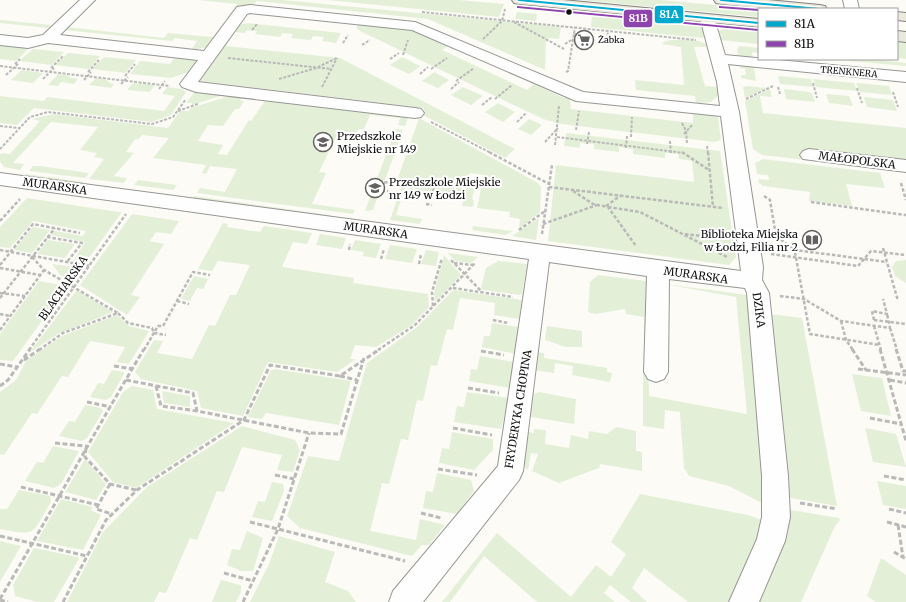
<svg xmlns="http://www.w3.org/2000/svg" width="906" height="602" font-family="Merriweather,serif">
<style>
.green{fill:#e4efd8}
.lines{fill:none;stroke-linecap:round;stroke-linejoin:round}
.minor-casing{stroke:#969694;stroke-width:2}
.major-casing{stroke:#848381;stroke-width:2}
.path-far2{stroke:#b9b9b8;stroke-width:2;stroke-dasharray:3 1.5;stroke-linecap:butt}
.path-far1{stroke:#b9b9b8;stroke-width:2.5;stroke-dasharray:3.5 2;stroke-linecap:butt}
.path{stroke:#b9b9b8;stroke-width:3;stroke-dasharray:5 2.5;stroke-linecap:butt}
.minor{fill:#fffefe;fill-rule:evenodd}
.major{fill:#ebe8dc;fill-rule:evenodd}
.path-bridge{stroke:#b9b9b8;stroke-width:2.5;stroke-dasharray:3.5 2;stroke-linecap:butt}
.bus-1-casing{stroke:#fff;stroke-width:3}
.bus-2-casing{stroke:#fff;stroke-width:3}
.bus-1{fill:#00a9ce;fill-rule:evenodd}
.bus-2{fill:#8e44ad;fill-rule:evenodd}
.bus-dot{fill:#101010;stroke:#fff;stroke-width:1.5}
.labels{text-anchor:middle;stroke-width:4;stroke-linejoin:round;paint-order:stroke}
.far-poi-label{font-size:9px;fill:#101010;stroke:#fff;text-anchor:start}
.far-street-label{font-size:9px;fill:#101010;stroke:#fff}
.poi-label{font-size:11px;fill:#101010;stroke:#fff;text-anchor:start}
.street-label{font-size:11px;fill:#101010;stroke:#fff}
.line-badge{stroke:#fff;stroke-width:1.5}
.badge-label{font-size:11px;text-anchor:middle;font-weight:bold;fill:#fff}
</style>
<rect width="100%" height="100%" fill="#fcfbf6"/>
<path class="green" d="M198 0H283L561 27 559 39 546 38 545 70 428 19 257 1 254 4 246 6 229 18H227L237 4Z
M327 0H459L504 4 499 17Z
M580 0H661L759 9V17Z
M517 12 537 14 536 21 515 19Z
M592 16H624L689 22 702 28 705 36 702 38 591 27Z
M0 20 52 25 48 28 0 23Z
M224 22H226L209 47 191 50 197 41 175 38 172 41 64 30 67 27 164 38 168 33 213 37Z
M247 23 341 33 336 43 322 41 324 37 313 36 311 40 291 38 293 34 282 33 280 37 255 34 257 31 247 30 245 33 235 32 226 46 340 58 515 149 505 158 421 114 424 108 199 81 197 78 235 26Z
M357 24 412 29 449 45 442 50 527 90 534 84 564 98H570L571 109 693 123V113L718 117 721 140 715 142 561 124 543 119 360 31 357 29Z
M731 26 759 29V44L720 40 719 31Z
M671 40C681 40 703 38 709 47H694L705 86 718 87 719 95 711 102 696 103 695 96 636 90 635 80 684 85 681 47 662 44 664 42Z
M897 42 906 43V59L897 58Z
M0 45 29 48 16 61 0 59Z
M740 46 759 48V53L752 52 753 58 738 57 737 49Z
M33 49 64 52 52 65 19 61Z
M68 53 100 56 89 69 55 65Z
M104 57 136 60 125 73 92 69Z
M175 57 200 59 192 71 171 78 130 74 140 61 170 64Z
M402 57 420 66H421L409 74 390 65Z
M827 59H868L906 63V66Z
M740 66 754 67 756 81 741 78V75H746L745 69 740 68Z
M22 70 43 73 33 83 11 80Z
M434 72 449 80 438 88 422 81Z
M58 74 70 76 68 77 78 79 74 84 61 82 58 86 48 85Z
M778 76 811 79 813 87 780 84Z
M96 78 107 80 110 83 114 84 111 88 89 85Z
M813 79 854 83 857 91 816 87Z
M133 83 155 85 150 92 127 90Z
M856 83 889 86 892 95 860 92Z
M748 86 767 88 745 98 743 87Z
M167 87 182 89 186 92 171 115 152 122 34 108 17 125 0 123V96L44 101 47 97 164 111 175 96 162 94Z
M463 87 483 96 471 105 451 95Z
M770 89 772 97 760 96 763 113 906 128V160L804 149 805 160 762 155 753 149 745 101Z
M784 89 809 92 812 93 815 102 786 99Z
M196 90 227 94 192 105V103H186Z
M828 94 849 96 853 106 829 103 826 95Z
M232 95 243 96 240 101H244L239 109H235L223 126 208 125 198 141 223 145 218 154 227 155 249 120 251 121 267 98 409 115 405 126 398 125 400 118 370 115 364 129H359L356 133 339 131 319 172 326 173 312 204 355 210 353 214 197 193 200 188 225 192 237 169 210 166 206 174 202 173 206 165 153 158 169 138 142 135 138 139H135L126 152 134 153 114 176 127 178 124 183 89 179 104 159 94 157 97 153 80 150 98 127 51 122 13 163 24 164 20 170 4 167 0 161V154L2 153 10 154 40 121 32 119 54 114 168 128 180 111H189L191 108Z
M864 97 893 100 897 111 867 107Z
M498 103 515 112 503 122 485 112Z
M419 118 538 183 541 187 540 212 519 229 520 219 509 217 510 212 477 208 484 175 470 173 468 180 477 181 472 198 474 201 473 207 462 206 464 197 405 188 396 215 422 219 420 224 390 220 403 182 400 181 401 179 398 178Z
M529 119 542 125 531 135 518 129Z
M396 129 403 130 385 180 377 186H374Z
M566 133 720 151 736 257 729 265 548 241 556 165 694 182 692 161 679 159 678 154 665 153V158L633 154V149L619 147V152L594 149V144L580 143V148L564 146Z
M763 159 880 173 885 188 846 184 852 206 809 201 810 192 763 186 759 183 758 179 769 180 768 175 757 174 755 163Z
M33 166H40L89 173 85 178 29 171Z
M25 174 84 182 82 184 23 176Z
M138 180 177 185 173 190 134 185Z
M372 192 379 193 373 210 365 211Z
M194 196 330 215 328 219 193 200Z
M27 198 118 212H122L86 262 74 260 85 242 51 235 55 231 83 236 86 231 33 221 10 248 0 247V227Z
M132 214 179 221 171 234 156 232 150 241 164 244 131 295 140 297 127 315 80 285Z
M539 218 536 240 512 236Z
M223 223 228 224 227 227 260 232 264 226 312 233 307 244 293 242 282 267 354 278 353 283 428 294 429 307 412 325 376 347 355 345 350 359H356L337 372 268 362 243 416 201 408 197 391 141 379 135 372 154 340 163 341 157 353 192 359 209 325 215 326 230 295H236L250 265 218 261 212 271 198 269Z
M473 226 513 231 505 235 472 230Z
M33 227 50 230 32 253 14 250Z
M320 234 346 238 342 249 316 245Z
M48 240 75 244 65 258 37 254Z
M355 240 381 244 376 258 363 256 364 252 351 250Z
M390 245 417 249 412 263 385 259Z
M426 250 439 252 436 266 421 264Z
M448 253 478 257 471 263 455 261Z
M444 255 461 275 435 302 434 293Z
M906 260V283L895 276 892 267 896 261Z
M498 261 527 264 522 294 520 295 483 290 481 288 486 268Z
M52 264 81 268 74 278 61 276Z
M598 275 646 281 649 396 747 414 736 297 664 284 748 295 762 412V503L729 486 689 476 684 468 680 412 665 410 664 429 643 426V375L646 341H644V317L626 314 625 309 595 314 588 312 590 282Z
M194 276 208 279 203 289 197 288 190 301 181 299Z
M39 281 67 286 13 361 0 360V334Z
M77 290 113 312 58 334 29 353Z
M453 290 522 300 519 319 494 315 495 303 460 298 453 330 447 329 437 366 431 365 423 401 417 400 408 440 401 439 389 484 382 483 370 531 416 540 420 519 445 525 429 545H422L412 556 300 528 287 516 308 456 339 461 367 363 417 327Z
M769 314 802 318 837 506 785 497Z
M117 315 129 326 149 331 129 364 117 362 125 347 90 341 68 377 62 376 37 414 32 413 4 455 0 454V392L16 380 26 361 62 336Z
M492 323 519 327 516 354 482 347 484 336H490Z
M547 326 582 331V347H566L545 340Z
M536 352 544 353V358L607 368V372L612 373 610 382 572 375 573 366 555 363 554 373 532 370Z
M480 356 514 362 510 388 469 381 471 369 477 370Z
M275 369 351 381 339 425 266 413 262 419 248 417 271 370Z
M112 370 124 372V374L111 397 106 400 90 397 98 383 104 384Z
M852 374 882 378 891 416 861 411Z
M132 386 153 390 157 409 234 423 136 488 113 482 88 452 123 392Z
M162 391 190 396V407L164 403Z
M467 392 509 398 501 429 454 422 457 406 464 407Z
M539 392 576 399 574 424 526 416 531 395Z
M85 405 101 408 103 411 87 438 82 441 59 436 69 421 75 422Z
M242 426 295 440 300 450 293 472 277 470 282 455 242 447 224 492 217 491 197 540 190 538 166 593 159 592 154 602H67L103 532 147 487Z
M616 427 636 431V451L642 452V471L600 464 599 468 559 483 532 471 538 454 531 453 528 470 519 464 524 431 534 433V429L546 430 545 444 569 448 571 435 588 439 589 431 607 434Z
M865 428 896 434 906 467 873 462Z
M452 432 493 439V450L474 470 439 463 442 448 449 449Z
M53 446 79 451 61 484 54 488 25 481 37 462 43 463Z
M85 459 106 484 96 500 65 492Z
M437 473 471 480 474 491 457 514 423 508 426 491 433 492Z
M877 481 906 486V509L883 505Z
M272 482 283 484 284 491 272 521 252 517 258 501 265 502Z
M19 490 50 496 51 502C32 533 38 537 0 529V509H7Z
M640 494 748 515 765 521 730 602H688L644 568 632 588 647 602H631L610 585 604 593 615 602H537L484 556 450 602H442L497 533 571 597 596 565 611 577 626 554 611 542Z
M61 499 93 507 91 510 101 515 83 550 37 541Z
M785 509 839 518 840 520 835 526 801 602H752Z
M247 531 263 538 253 571H241L227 565 232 549 240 550Z
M279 536 335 552 325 582 348 591 356 602H250L269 564Z
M0 541 21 546 0 582Z
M34 548 78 557 79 559 54 602H37L15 596 13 585Z
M881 558 906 575V602H876L867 596Z
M221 580 241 585V592L236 602H212Z"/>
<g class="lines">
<g class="minor-casing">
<path id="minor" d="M80 0H95L60 35 204 51 237 7 250 5 415 22 583 92 720 106 717 82 700 18 702 15H712L714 18 725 55 906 72V82L728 64 739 112 763 267 762 280 769 293 788 476 790 517 785 541 759 602H729L757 539 762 517V476L747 293 745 288 669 279 668 372 664 379 656 382 648 379 644 372 647 276 549 262 523 471 519 480 423 602H389L393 591 498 466 529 259 0 185V173L741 271 721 116 576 101 412 30 250 13 247 14 198 82 415 108 421 109 424 113 421 117 415 118 196 92 182 87 180 84 198 60 48 43 28 48 0 45V35L28 38 43 35Z
M843 0H857L859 9H845Z
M809 149 906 160V172L803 159 800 155 803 151Z"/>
</g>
<g class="major-casing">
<path id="major" d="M512 0H563L759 19V27L519 4 514 3Z
M714 0H768L820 5 825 6 827 9H773L721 4 716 3Z
M897 12 906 13V21L897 20Z
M897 31 906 32V42L897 41Z"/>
</g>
<path class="path-far2" d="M422 12 696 40
M514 22 564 49
M252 30 257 24
M574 33 581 39
M483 39 502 21 505 9
M607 40 608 31
M343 43 348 35
M565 44 573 39
M362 45 370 40
M403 55 408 40
M228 58 331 69
M390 59 399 53
M15 64 20 59
M0 66 170 86
M51 68 63 56
M431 69 447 58
M88 72 99 60
M566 72 568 71 575 27
M420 74 428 67
M6 75 18 64
M125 76 135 64
M43 79 54 68
M279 79 316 68 337 58
M84 80 91 72
M456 81 474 68
M813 83 817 98
M121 84 128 77
M322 87 337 58
M778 87 780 94
M857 88 862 103
M159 89 165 81
M451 89 459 82
M893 92 898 107
M495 99 512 85
M746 99 773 86
M482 105 492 97
M178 111 198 104
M431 122 491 153
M517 122 526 113
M682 123 686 131 687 143
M0 126 19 128
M576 130 579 111
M684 134 693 124
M557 137 684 153
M631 137 632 117
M670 141 671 153
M545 142 558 128
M587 144 589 132
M555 145 559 106
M707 146 708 153
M626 148 627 136
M0 149 30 117 48 112 152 124 173 117 186 99"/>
<path class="path-far1" d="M489 152 549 184
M682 152 709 170
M708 152 713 207
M901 183 906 200
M549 187 723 208
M376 190 383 183 392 181
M376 190 388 191
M573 191 593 204 608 207 636 246
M433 192 436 183
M764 196 770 200 776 236 795 250 887 262
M811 202 906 215
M426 204 432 205
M606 206 620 196
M608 207 640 212 727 257
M0 221 20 199
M543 224 597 205
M519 230 545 211
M542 234 552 165
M685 234 726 239
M792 236 810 334 880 345
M47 237 82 243 67 262
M883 248 898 301
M0 250 89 266
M349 250 350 244
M771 254 858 266 871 251 906 255
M32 257 44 270 118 313
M381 259 384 249
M451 260 482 292
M454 263 473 265
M419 264 421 254
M0 265 33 224 80 233
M0 268 40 275
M453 288 513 297
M0 293 25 296
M780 296 804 299 841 321 890 328 887 314
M0 298 55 228
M177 301 189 304
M433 306 432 292 442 258
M0 314 10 316
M493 320 508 323
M874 320 872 311 887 314 883 299
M841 321 846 340 853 350
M874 326 881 350
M890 328 897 350
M0 330 44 270
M29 350 126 214
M39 350 63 333 118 313 128 323 152 328 154 333 166 335
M144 350 158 326H163L193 272 210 275
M378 350 415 325 475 263"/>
<path class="path" d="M852 349 866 370
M880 349 906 441
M896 349 903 371H906
M481 351 504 355
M24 360 40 349
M0 364 17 367
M114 366 133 369
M858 369 906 375
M340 376 357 380
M126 380 193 393 197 411 309 433 341 434 364 358
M890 380 906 383
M0 386 8 380 30 349
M156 386 161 406 197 411
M468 388 499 393
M87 402 111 407
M870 418 901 424
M453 428 492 435
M55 443 86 446
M86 448 85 457 110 484 136 490
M438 469 477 475
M275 475 294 479
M884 476 906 480
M110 484 96 509 112 514
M21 487 98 505
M800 503 837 509
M889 509 906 513
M421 513 441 518
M250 522 405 561
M887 522 906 527
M898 525 903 557
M0 536 87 556
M894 552 906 559
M224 573 253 581
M0 599C49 516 95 431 144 349
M0 600 8 602
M63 602 106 520 137 490 244 420 270 365 340 376 380 349
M243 602 278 529 309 433"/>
<use href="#minor" class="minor"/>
<use href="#major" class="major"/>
<path class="path-bridge" d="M874 320 906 324"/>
<g class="bus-1-casing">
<path id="bus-1" d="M517 0H529L759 22V24L519 1Z
M719 0H732L820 8 822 9H809L721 1Z"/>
</g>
<g class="bus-2-casing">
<path id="bus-2" d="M517 6 758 29H759V31L518 8H517Z
M719 6 759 9V11L720 8H719Z"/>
</g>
<use href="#bus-1" class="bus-1"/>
<use href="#bus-2" class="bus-2"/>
</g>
<defs>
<g id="supermarket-ring" transform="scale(1)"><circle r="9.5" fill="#fff" stroke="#636260" stroke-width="1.5"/><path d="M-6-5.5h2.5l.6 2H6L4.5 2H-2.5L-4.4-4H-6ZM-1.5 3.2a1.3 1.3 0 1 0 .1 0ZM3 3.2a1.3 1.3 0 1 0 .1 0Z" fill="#636260"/></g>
<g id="school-ring" transform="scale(1)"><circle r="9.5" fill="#fff" stroke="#636260" stroke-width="1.5"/><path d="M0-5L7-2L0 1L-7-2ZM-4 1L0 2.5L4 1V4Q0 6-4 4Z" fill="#636260"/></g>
<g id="library-ring" transform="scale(1)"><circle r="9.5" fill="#fff" stroke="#636260" stroke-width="1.5"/><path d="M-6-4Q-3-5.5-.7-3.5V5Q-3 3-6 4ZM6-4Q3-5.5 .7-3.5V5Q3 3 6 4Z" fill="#636260"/></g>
</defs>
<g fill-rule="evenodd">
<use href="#supermarket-ring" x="584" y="40"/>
<use href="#school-ring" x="323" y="142"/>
<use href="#school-ring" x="375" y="188"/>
<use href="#library-ring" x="812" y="240"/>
</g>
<circle class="bus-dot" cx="569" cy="12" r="3.5"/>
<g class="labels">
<g class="far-poi-label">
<text x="598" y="43">Żabka</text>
</g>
<g class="far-street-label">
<text transform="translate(849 72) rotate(5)" y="3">TRENKNERA</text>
</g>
<g class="poi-label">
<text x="337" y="140">Przedszkole<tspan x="337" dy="13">Miejskie nr 149</tspan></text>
<text x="389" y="186">Przedszkole Miejskie<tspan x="389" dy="13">nr 149 w Łodzi</tspan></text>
<text x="798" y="238" text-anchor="end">Biblioteka Miejska<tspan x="798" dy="13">w Łodzi, Filia nr 2</tspan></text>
</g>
<g class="street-label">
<text transform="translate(857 160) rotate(7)" y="4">MAŁOPOLSKA</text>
<text transform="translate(55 186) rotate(8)" y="4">MURARSKA</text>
<text transform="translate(376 230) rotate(8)" y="4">MURARSKA</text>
<text transform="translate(696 275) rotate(8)" y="4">MURARSKA</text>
<text transform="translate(63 288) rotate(-55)" y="4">BLACHARSKA</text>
<text transform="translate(759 310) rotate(82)" y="4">DZIKA</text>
<text transform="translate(518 409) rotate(-81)" y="4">FRYDERYKA CHOPINA</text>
</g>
</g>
<g class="line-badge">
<rect x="654" y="5" width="30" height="19" rx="4" fill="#00a9ce"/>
<rect x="623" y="9" width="30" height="19" rx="4" fill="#8e44ad"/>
</g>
<g class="badge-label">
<text x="669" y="18">81A</text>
<text x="638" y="22">81B</text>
</g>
<rect x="758" y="8" width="140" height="52" fill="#ffffff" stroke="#9f9f9f"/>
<rect x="766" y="21" width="20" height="6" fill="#00a9ce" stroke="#9f9f9f"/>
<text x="794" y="28" font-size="12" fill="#101010">81A</text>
<rect x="766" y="41" width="20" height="6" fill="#8e44ad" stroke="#9f9f9f"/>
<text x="794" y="48" font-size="12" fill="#101010">81B</text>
</svg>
